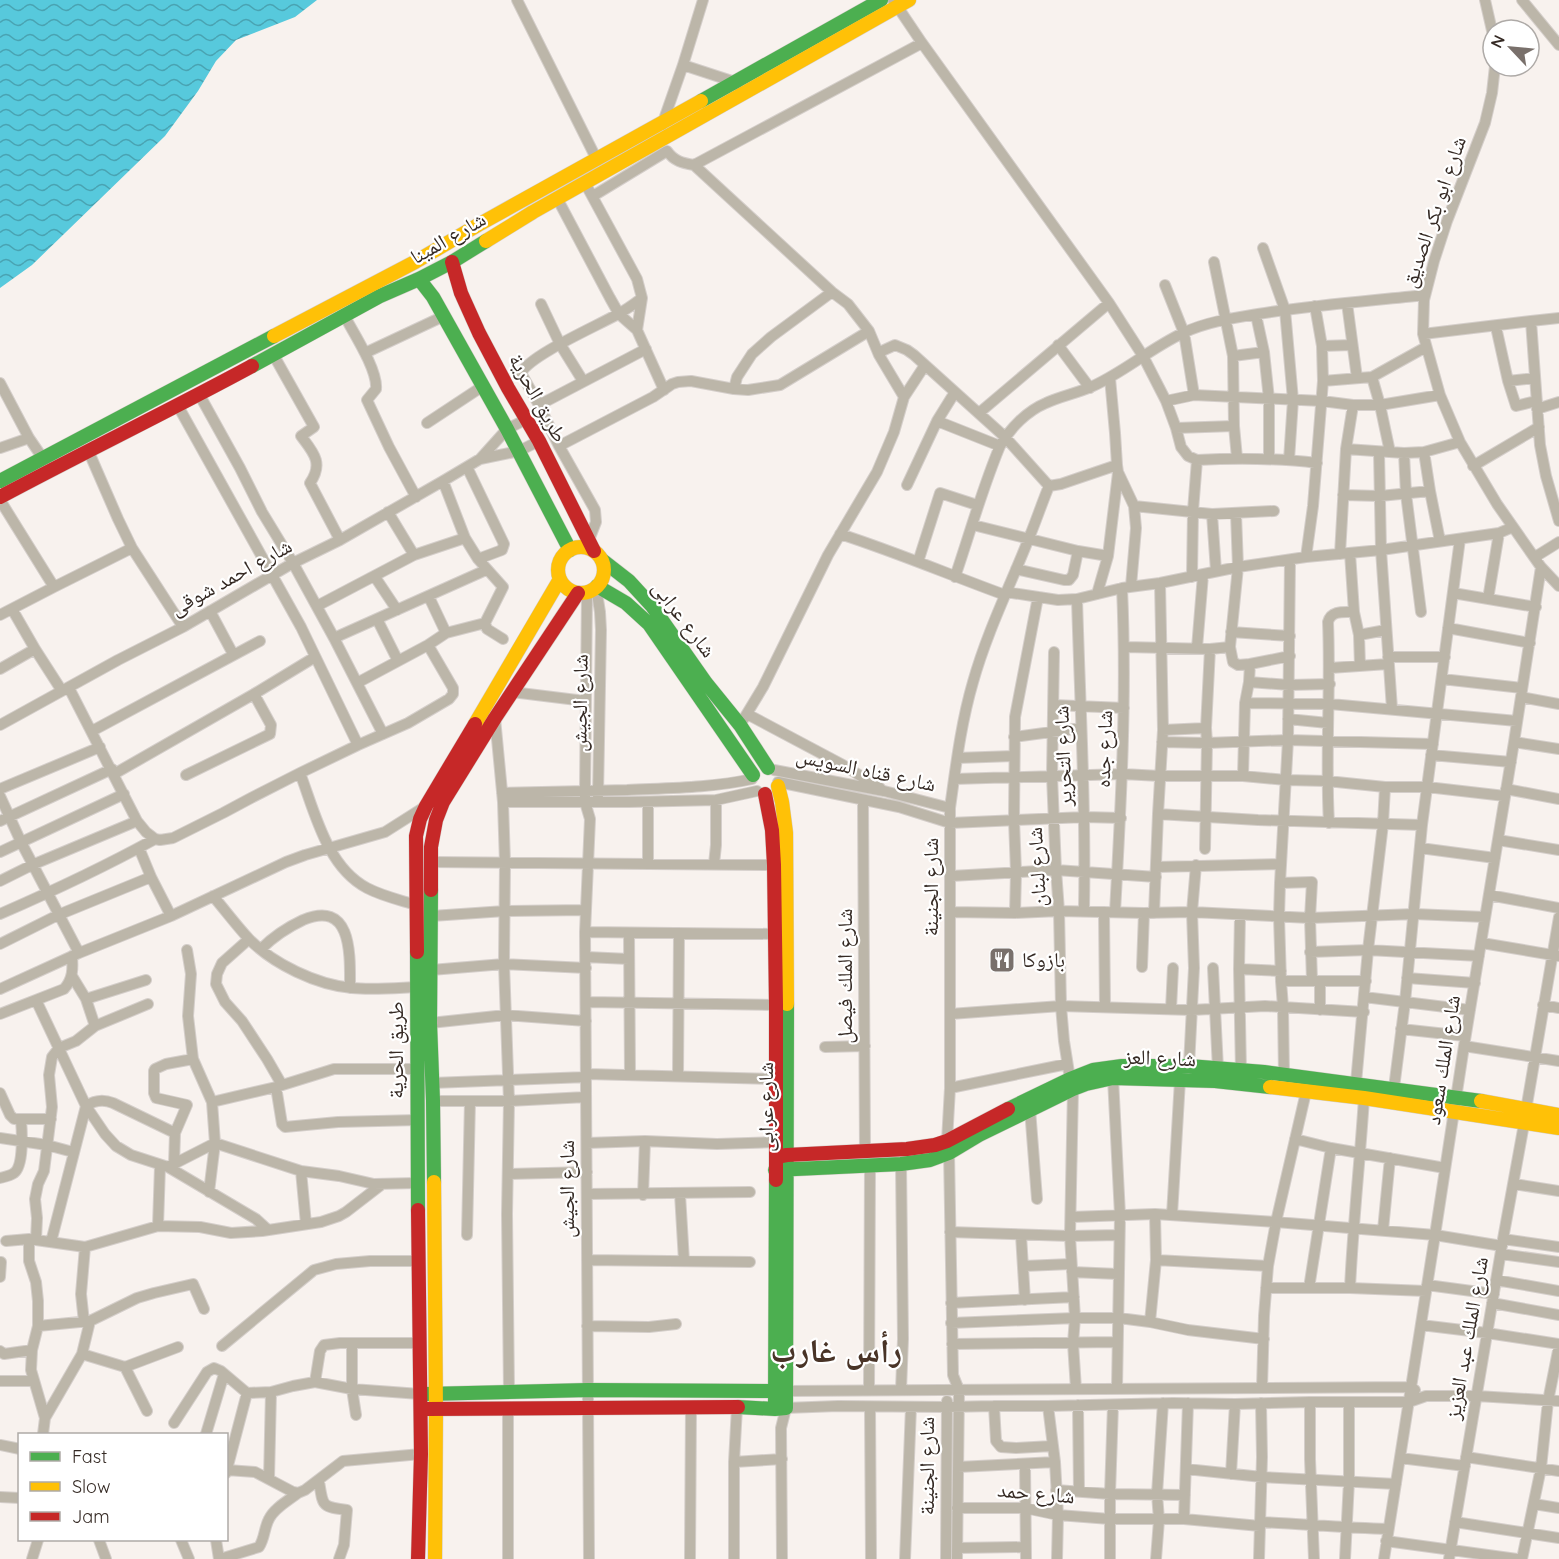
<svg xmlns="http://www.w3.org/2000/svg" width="1559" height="1559" font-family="Quicksand,'Noto Naskh Arabic',sans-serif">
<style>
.water{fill:url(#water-waves)}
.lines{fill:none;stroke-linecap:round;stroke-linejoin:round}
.street-casing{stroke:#d4ceca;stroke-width:12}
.fast-casing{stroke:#d4ceca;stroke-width:15}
.slow-casing{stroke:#d4ceca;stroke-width:15}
.jam-casing{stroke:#d4ceca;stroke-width:15}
.street{stroke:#bcb6a9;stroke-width:10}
.fast{stroke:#4caf50;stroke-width:14}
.slow{stroke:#ffc107;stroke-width:14}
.jam{stroke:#c62828;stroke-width:14}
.labels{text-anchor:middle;stroke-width:4.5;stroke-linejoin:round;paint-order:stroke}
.street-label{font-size:21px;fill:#352a24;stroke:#fff}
.poi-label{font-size:21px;fill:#352a24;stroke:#fff;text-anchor:start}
.town-label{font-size:33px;font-weight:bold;fill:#493427;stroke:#fff}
</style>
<defs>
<pattern id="water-waves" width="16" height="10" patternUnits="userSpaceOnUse" patternTransform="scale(1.5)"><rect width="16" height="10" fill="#57c9dc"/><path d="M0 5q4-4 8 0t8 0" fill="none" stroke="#49a3b2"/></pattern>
</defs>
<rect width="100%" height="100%" fill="#f8f2ee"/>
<path class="water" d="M0 0H317L295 17 236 40 216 61 198 91 165 136 32 265 0 288Z"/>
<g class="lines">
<g class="street-casing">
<path id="street" d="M517 0 597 160
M893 0 922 43 1109 303 1143 356 1166 401 1176 428 1181 447 1188 456 1197 460C1238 458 1276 458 1317 463
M1485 0 1493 35
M1522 0 1559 45
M683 65 735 82 737 85
M1495 66 1492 93 1485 123 1447 221 1434 261 1424 300 1423 334 1440 395 1460 442 1497 504 1541 567 1559 586
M662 125 683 65 703 0
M694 165 832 292 848 304 869 331 879 355 904 397
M585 183 637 279 642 298 637 330
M593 196 667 151C674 161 682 163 694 165L922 43
M557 198 610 298 619 314 637 330 664 390
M1263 248 1285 310 1293 400 1289 460
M1214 262 1233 356 1234 426 1237 458
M1165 285 1184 333 1194 395
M1347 303 1357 378
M541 304 560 344 583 381
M344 315C353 332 378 370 376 389L367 400 389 447 416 497
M1256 315 1264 352 1269 399V458
M1531 321 1559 318
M1496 327 1508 381 1516 406 1536 401
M1423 334 1531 321 1540 445 1546 476 1559 521
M1058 345 1090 388
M1322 346 1352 345
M365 353 444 316
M273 354 314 427 301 436C313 452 324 463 310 483L340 540
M879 355 882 351 895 345 907 350 914 355 1005 437 1049 486
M1233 356 1264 352
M1372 377 1380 405 1390 452
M1110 378 1115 433 1117 465 1118 472 1134 506 1136 528 1131 586
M1323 381 1372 377 1426 347
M1508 381 1535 378
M0 383 29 438 42 457
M734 389 737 377 752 354 771 337 832 292
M199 394 240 468 262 512 293 563 334 638 383 734
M1166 401 1194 395 1322 401 1353 405H1380L1440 395
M539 405 646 349
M178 406 301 627 358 745
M1537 409 1559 402
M979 413 1109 303
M937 421 1000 446
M427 423 483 386
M1176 428 1234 426
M559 446 653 397 672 384 678 382 691 381 734 389 748 390 780 385 869 331
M0 448 29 438
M1346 449 1404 453 1424 452 1460 442
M88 450 118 519 132 548 183 627
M1379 452 1381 550 1392 709
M1424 452 1430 491 1440 541
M1404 453 1406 494 1421 612
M480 459 519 451 539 441
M1473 466 1539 427
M467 467 504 544 502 550 478 559
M443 481 465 538 478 559 503 587 485 623 487 629 503 639
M907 485 937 421 955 392
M1343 495 1380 496 1430 491
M0 500 54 587
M1134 506 1212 514 1274 511
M388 512 414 555
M1212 514 1216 571
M1236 514 1238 567 1230 647 1233 662 1238 665 1250 664
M973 525 1078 551 1108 556
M840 534C896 552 950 575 1005 595
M589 540 596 522 595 510 559 446 539 405 521 373C530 355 597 326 618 314 626 310 634 304 642 298
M1350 553 1354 612 1359 635 1360 666
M1340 554 1346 449 1353 405
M1306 557 1313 506 1323 381 1322 346 1315 306
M1535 557 1559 542
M918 562 940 493 977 505
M1016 569 1064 580H1069L1073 575 1078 551
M375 577 397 610
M955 577C970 533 982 489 1000 446 1010 428 1027 411 1046 403 1061 396 1078 393 1093 386 1124 372 1151 348 1183 333 1206 322 1233 318 1258 314 1313 305 1369 301 1425 295
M1192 577 1193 511 1197 460
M596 587 600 612 601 630 598 796
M587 592 585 792V802L590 819 585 932 589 1559
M1006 592 1058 600 1077 599 1122 588 1160 583 1238 567 1306 557 1381 550 1499 533 1513 527
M1453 593 1536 607
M1097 594 1108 556 1118 473
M429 597 446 633
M1077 599C1080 703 1086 807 1084 911
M1488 599 1499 533
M317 606 414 555 465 538
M12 609 35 649 62 691
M210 611 233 654
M0 615 54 587 132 548
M377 619 398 661
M1448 628 1530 643
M1231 632 1290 636
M1359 635 1386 630
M334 638 486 570
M1125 647 1210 649 1230 647
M1197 648 1203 575
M1054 652 1052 776 1056 870 1059 911 1061 1006 1064 1041 1070 1079
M1388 657H1445
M1330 668 1388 664
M0 669 35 649
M1442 679 1522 688
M1249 682 1289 685 1330 684
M357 683 428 645 446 633 485 623
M69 688 137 821 146 832 155 839 160 840 173 838 223 813 251 798 300 773 358 745 408 723 449 699 453 694V688L428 645
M512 692 585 701
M1521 697 1559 704
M1245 703 1330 704 1517 721
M1054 705 1124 708
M747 714 843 765 880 788
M495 718 503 802 505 863 504 964 509 1101 507 1214 509 1392
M1288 719 1328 723
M0 725 118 660 183 627 293 563 340 540 443 481 480 459 507 429 527 419
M740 725 763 687 828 555 877 472 894 432 904 397 925 365
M1163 730 1206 728
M92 731 260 641
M1014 737 1081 728
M1162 742 1207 743 1288 740 1433 744
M1514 742 1559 749
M1431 755 1511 762
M957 758 1014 756
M774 770 884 791 950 808
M300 773C315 813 327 867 367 888 382 896 400 900 416 905
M114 774 254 694 315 657
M186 775 270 734 271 725 254 694
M1243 776 1245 703 1249 682 1250 664 1290 656
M954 779 1123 774 1160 776H1243L1286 780 1327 781 1385 787H1427L1505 796
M778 782 899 807 950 823 1085 817 1121 818
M0 789 100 747
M1506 789 1559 799
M502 793C544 792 585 791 627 790 669 788 711 788 752 779
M0 796 21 842 79 953
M863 800 865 1152
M503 802H629L716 800 757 791
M648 802V863
M1158 814 1258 820 1422 825
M0 821 112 769
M1329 823C1325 756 1331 689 1328 622 1331 610 1344 612 1354 612
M1498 840 1559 850
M139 848 151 877
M1420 848 1495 858
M1205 849 1207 743 1206 728 1210 649
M0 852 124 794
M431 862 774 865
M714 864 716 845V800
M1156 867 1281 864
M951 876 1056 870 1156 877
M0 881 32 865 137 821
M1280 883 1312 882 1310 918 1312 981
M1489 895 1559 908
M213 896C225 910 236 925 249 939 273 964 317 985 352 988 373 990 395 988 417 987
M951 912 1015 913 1059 911 1144 913 1192 912 1310 918 1414 914 1485 917
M1104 912 1105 1007
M1115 912C1121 804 1127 696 1122 588
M1015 913 1016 872 1014 820 1015 717 1038 597
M1154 913 1158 814 1163 730 1160 583
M0 914C53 891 104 867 155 839
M1240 915 1239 969 1241 1071
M432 916 505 911 586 910
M585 932 774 934
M629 933 630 1075
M249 939 222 963 217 974 216 984 225 1002 242 1021 267 1059 282 1085
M1482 943 1559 956
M0 944 58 915 151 877 171 916
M261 949C274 936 286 928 303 920 353 899 350 956 350 988
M187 950 191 974 188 1016 193 1059 212 1102 215 1143 209 1192
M1310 952 1368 950 1479 956
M586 957 629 959
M1142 967 1144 913
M1213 968 1218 1069
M1239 969 1281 971
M431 970 504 964 586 968
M72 976 86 999
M1407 978 1475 983
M1281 981H1366
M1320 981V1010
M0 989 79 953 171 916 286 862 305 855 385 832 426 806
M1364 997 1470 1010
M36 1000 86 1106 105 1134 116 1146 131 1155 168 1167 215 1143 301 1171 339 1176 374 1184 417 1183
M586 1002 776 1005
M1543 1005 1559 1008
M1171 1009 1173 968
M0 1014 64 989C73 979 73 969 72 956
M950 1014 1061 1006 1192 1010 1265 1006 1364 1012
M430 1023 506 1015 586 1021
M95 1026 86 999 146 980
M1401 1029 1465 1036
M1464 1046 1559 1061
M825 1047 865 1046
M1189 1066 1194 968 1192 912 1196 865
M587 1074 775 1079
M1284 1075 1283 1007 1281 981 1279 917 1280 883 1288 740 1290 560
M678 1076 679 933
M1113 1078 1120 1215 1117 1389
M432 1083 587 1077
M1356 1083 1368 950 1383 824 1385 787
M276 1087 282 1124 285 1127 338 1122 418 1120
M950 1088 1067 1064
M1394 1088 1405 1002 1422 825 1460 539
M1073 1089 1070 1236 1075 1318 1073 1343 1076 1389
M0 1093 10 1115 14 1119H51
M433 1101H509L586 1097
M212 1102 276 1087 334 1069H418
M1030 1109 1037 1199
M1526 1110 1559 917
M0 1138 47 1145 73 1152
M1295 1139 1331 1148
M587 1143 645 1141 717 1144 775 1142
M174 1165 175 1133 187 1105 156 1098 154 1093V1071L155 1069 166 1064 193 1059
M168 1167 256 1219 268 1230
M301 1171 306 1224
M508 1174 587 1172
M0 1178C4 1177 10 1176 14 1173 24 1166 22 1131 21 1120
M1514 1184 1559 1191
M587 1194 750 1192
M680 1194 684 1261
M643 1195 645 1141
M1172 1215 1180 1080
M1071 1217 1155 1214 1276 1222 1435 1235 1502 1246
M158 1226 160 1166
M1383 1230 1390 1158
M950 1232 1070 1236 1119 1235
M467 1235 470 1101
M1021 1235 1025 1300
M29 1239V1261L36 1282 38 1301V1326L32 1350 31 1370 45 1418
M1503 1239 1559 1247
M36 1240 37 1218 35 1199 38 1184 44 1171 52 1107 49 1075 52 1057 59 1048 76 1041 95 1026 148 1004
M6 1241 29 1239 85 1247 158 1226 200 1227 231 1233 262 1231 321 1222 339 1216 346 1212 381 1185
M51 1242 86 1106C95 1100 103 1099 113 1103L175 1133
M1501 1254 1559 1262
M587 1260 750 1262
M1156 1260 1268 1266
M1024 1266 1071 1264
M1072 1272 1118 1274
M0 1277 1 1262
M1496 1280 1559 1291
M1427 1285 1494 1294
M1266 1288H1350L1426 1291
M1309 1288 1331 1148 1445 1168
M1350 1288C1353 1224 1360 1161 1364 1098
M951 1303 1074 1297
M1492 1303 1559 1315
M84 1322 81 1294 85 1247
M1150 1322 1156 1260 1155 1214
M951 1323 1075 1318H1119L1150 1322 1188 1330 1264 1339
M1421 1325 1487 1333 1559 1344
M38 1326 90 1321 137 1298 154 1293 193 1284 204 1309
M587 1326 649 1327 676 1324
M352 1343V1389L356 1415
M952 1344 1117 1342
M222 1346 314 1270 336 1264 370 1261H419
M0 1351 4 1354 32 1350
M82 1354 125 1367 178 1347
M125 1367 147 1411
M0 1381H33
M315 1382 320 1351 324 1345 340 1343H419
M1262 1388 1264 1316 1268 1266 1276 1222 1306 1092
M869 1390 870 1166
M901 1390 903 1339 901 1164
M786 1391 1411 1387 1415 1390
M1310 1402V1459L1314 1559
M1078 1405 1079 1492
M994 1406 996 1441 1001 1447 1016 1448 1052 1446
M1048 1406 1055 1462 1058 1515 1057 1559
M870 1407 871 1559
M508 1408V1559
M174 1423 207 1372 214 1368 221 1371 247 1393 271 1392 293 1386 315 1382 352 1389 420 1394
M43 1434 45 1418 82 1354 90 1321
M206 1434 224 1374
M0 1445 20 1449
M1466 1457 1559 1471
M1400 1458 1465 1466
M734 1462 782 1459
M1025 1464 1026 1559
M958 1467 1055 1462
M1186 1469 1262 1477 1396 1484
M227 1470 255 1472 293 1492 298 1493 305 1490 343 1461 421 1454
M226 1473 247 1393
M1231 1474 1235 1404
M269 1479 271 1392
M319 1481C323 1506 321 1507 347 1510L344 1545 339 1559
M1056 1490 1110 1494 1185 1495
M0 1497 20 1498
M1534 1504 1559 1508
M957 1508H1025L1058 1515 1110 1519H1184L1260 1526
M1184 1519 1188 1403
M1260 1522C1303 1524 1345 1528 1388 1529
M1455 1522 1559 1538
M99 1540 106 1559
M181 1540 189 1559
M216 1540 219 1559
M1386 1541 1517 1559
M957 1548 1025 1547
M32 1559 38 1540
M220 1559 259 1547C265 1538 264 1528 269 1519 274 1508 289 1500 298 1493
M690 1559 691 1407
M734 1559V1462L737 1407
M782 1559 781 1428 786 1408 838 1406 947 1407 994 1406H1048L1173 1403 1235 1404 1310 1402H1409L1426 1396H1477L1559 1401
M905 1559 911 1407
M946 1559 947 1401
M957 1559 959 1390 953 1375 949 1153 947 1141 950 1088V808C956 765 961 723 973 682 987 632 1010 586 1029 538 1036 521 1042 503 1049 486L1061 484 1117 465
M1110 1559V1494L1113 1405
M1156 1559 1159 1520 1157 1494 1163 1403
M1259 1559 1262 1457 1261 1403
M1345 1559 1349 1481V1402
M1384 1559 1435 1235 1464 1046 1514 742 1541 567
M1449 1559 1503 1239 1524 1124
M1522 1559 1541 1468 1548 1401 1559 1346"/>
</g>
<g class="fast-casing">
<path id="fast" d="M701 101 881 0
M419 279 433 297 507 429 570 550
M252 366 380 296 419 279 452 262 486 241
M0 481 274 336
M602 560 629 581 652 606 706 683 740 725 768 768
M597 586 626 603 649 624 753 775
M431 890 430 1023 433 1101 434 1182
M417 952 418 1210
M1008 1109 1070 1079 1093 1070 1122 1066H1189L1264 1072 1481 1101
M775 1170 901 1164 930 1160 949 1153 979 1135 1073 1089 1086 1084 1113 1078 1215 1081 1270 1087
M426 1394 588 1390 783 1391
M738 1407 775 1409 786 1408 787 1004
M775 1409 776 1180"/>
</g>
<g class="slow-casing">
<path id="slow" d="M486 241 533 212 909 0
M274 336 415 262 478 225 701 101
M558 570a23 23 0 1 1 46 0a23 23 0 1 1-46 0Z
M475 724 560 579
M778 786 782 802 786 833 787 1004
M1270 1087 1364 1098 1559 1128
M1481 1101 1559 1115
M434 1182 436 1409 435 1559"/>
</g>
<g class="jam-casing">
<path id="jam" d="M452 262 461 293 479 333 508 388 539 441 594 551
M0 497C84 452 169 411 252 366
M765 794 772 830 774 865 776 1005V1180
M431 890V847L436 820 443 802 495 718 578 593
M417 952 416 836 420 819 426 806 475 724
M776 1157 787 1155 907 1149 935 1145 947 1141 1008 1109
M418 1210 421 1454 418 1559
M428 1409 738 1407"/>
</g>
<use href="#street" class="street"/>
<use href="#fast" class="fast"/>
<use href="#slow" class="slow"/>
<use href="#jam" class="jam"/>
</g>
<defs>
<g id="restaurant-square" transform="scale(1.35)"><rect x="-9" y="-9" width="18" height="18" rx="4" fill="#79706b" stroke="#fff"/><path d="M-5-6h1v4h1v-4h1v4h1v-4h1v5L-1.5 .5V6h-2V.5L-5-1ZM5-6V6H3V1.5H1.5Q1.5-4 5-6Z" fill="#fff"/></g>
</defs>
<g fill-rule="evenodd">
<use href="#restaurant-square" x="1002" y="960"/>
</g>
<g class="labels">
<g class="street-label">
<text transform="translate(1434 212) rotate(-71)" y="7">شارع ابو بكر الصديق</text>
<text transform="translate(448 238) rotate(-30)" y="7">شارع المينا</text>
<text transform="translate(538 398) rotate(61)" y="7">طريق الحرية</text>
<text transform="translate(231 577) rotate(-29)" y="7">شارع احمد شوقى</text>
<text transform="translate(684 619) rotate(53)" y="7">شارع عرابى</text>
<text transform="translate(580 703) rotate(-89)" y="7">شارع الجيش</text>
<text transform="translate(1104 749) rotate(-88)" y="7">شارع جده</text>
<text transform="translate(1063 756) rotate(-92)" y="7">شارع التحرير</text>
<text transform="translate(866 770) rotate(12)" y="7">شارع قناه السويس</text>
<text transform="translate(1037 867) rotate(-93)" y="7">شارع لبنان</text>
<text transform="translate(931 887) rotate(-90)" y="7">شارع الجنينة</text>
<text transform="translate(845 976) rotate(-90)" y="7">شارع الملك فيصل</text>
<text transform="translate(396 1050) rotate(-90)" y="7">طريق الحرية</text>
<text transform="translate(1160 1058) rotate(2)" y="7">شارع العز</text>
<text transform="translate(1443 1060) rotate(-81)" y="7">شارع الملك سعود</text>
<text transform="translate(766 1107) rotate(-90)" y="7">شارع عرابى</text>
<text transform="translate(567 1189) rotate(-90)" y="7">شارع الجيش</text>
<text transform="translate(1467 1338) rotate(-80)" y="7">شارع الملك عبد العزيز</text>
<text transform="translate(927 1466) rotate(-90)" y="7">شارع الجنينة</text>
<text transform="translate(1036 1493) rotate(5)" y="7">شارع حمد</text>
</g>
<g class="poi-label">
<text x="1022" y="967">بازوكا</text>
</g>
<g class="town-label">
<text x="836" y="1362">رأس غارب</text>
</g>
</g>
<rect x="18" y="1433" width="210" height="108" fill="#ffffff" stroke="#aeaaa7" stroke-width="1.5"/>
<rect x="30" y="1452" width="30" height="9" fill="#4caf50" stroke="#aeaaa7" stroke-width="1.5"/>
<text x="72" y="1463" font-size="18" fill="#352a24">Fast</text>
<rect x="30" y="1482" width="30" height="9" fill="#ffc107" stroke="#aeaaa7" stroke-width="1.5"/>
<text x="72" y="1493" font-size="18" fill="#352a24">Slow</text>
<rect x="30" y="1512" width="30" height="9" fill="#c62828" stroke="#aeaaa7" stroke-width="1.5"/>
<text x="72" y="1523" font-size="18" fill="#352a24">Jam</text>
<g transform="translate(1511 48) rotate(296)"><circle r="28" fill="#ffffff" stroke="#aeaaa7" stroke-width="1.5"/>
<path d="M0-4.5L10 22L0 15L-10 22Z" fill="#79706b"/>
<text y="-9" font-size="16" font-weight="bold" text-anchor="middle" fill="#352a24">N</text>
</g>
</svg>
